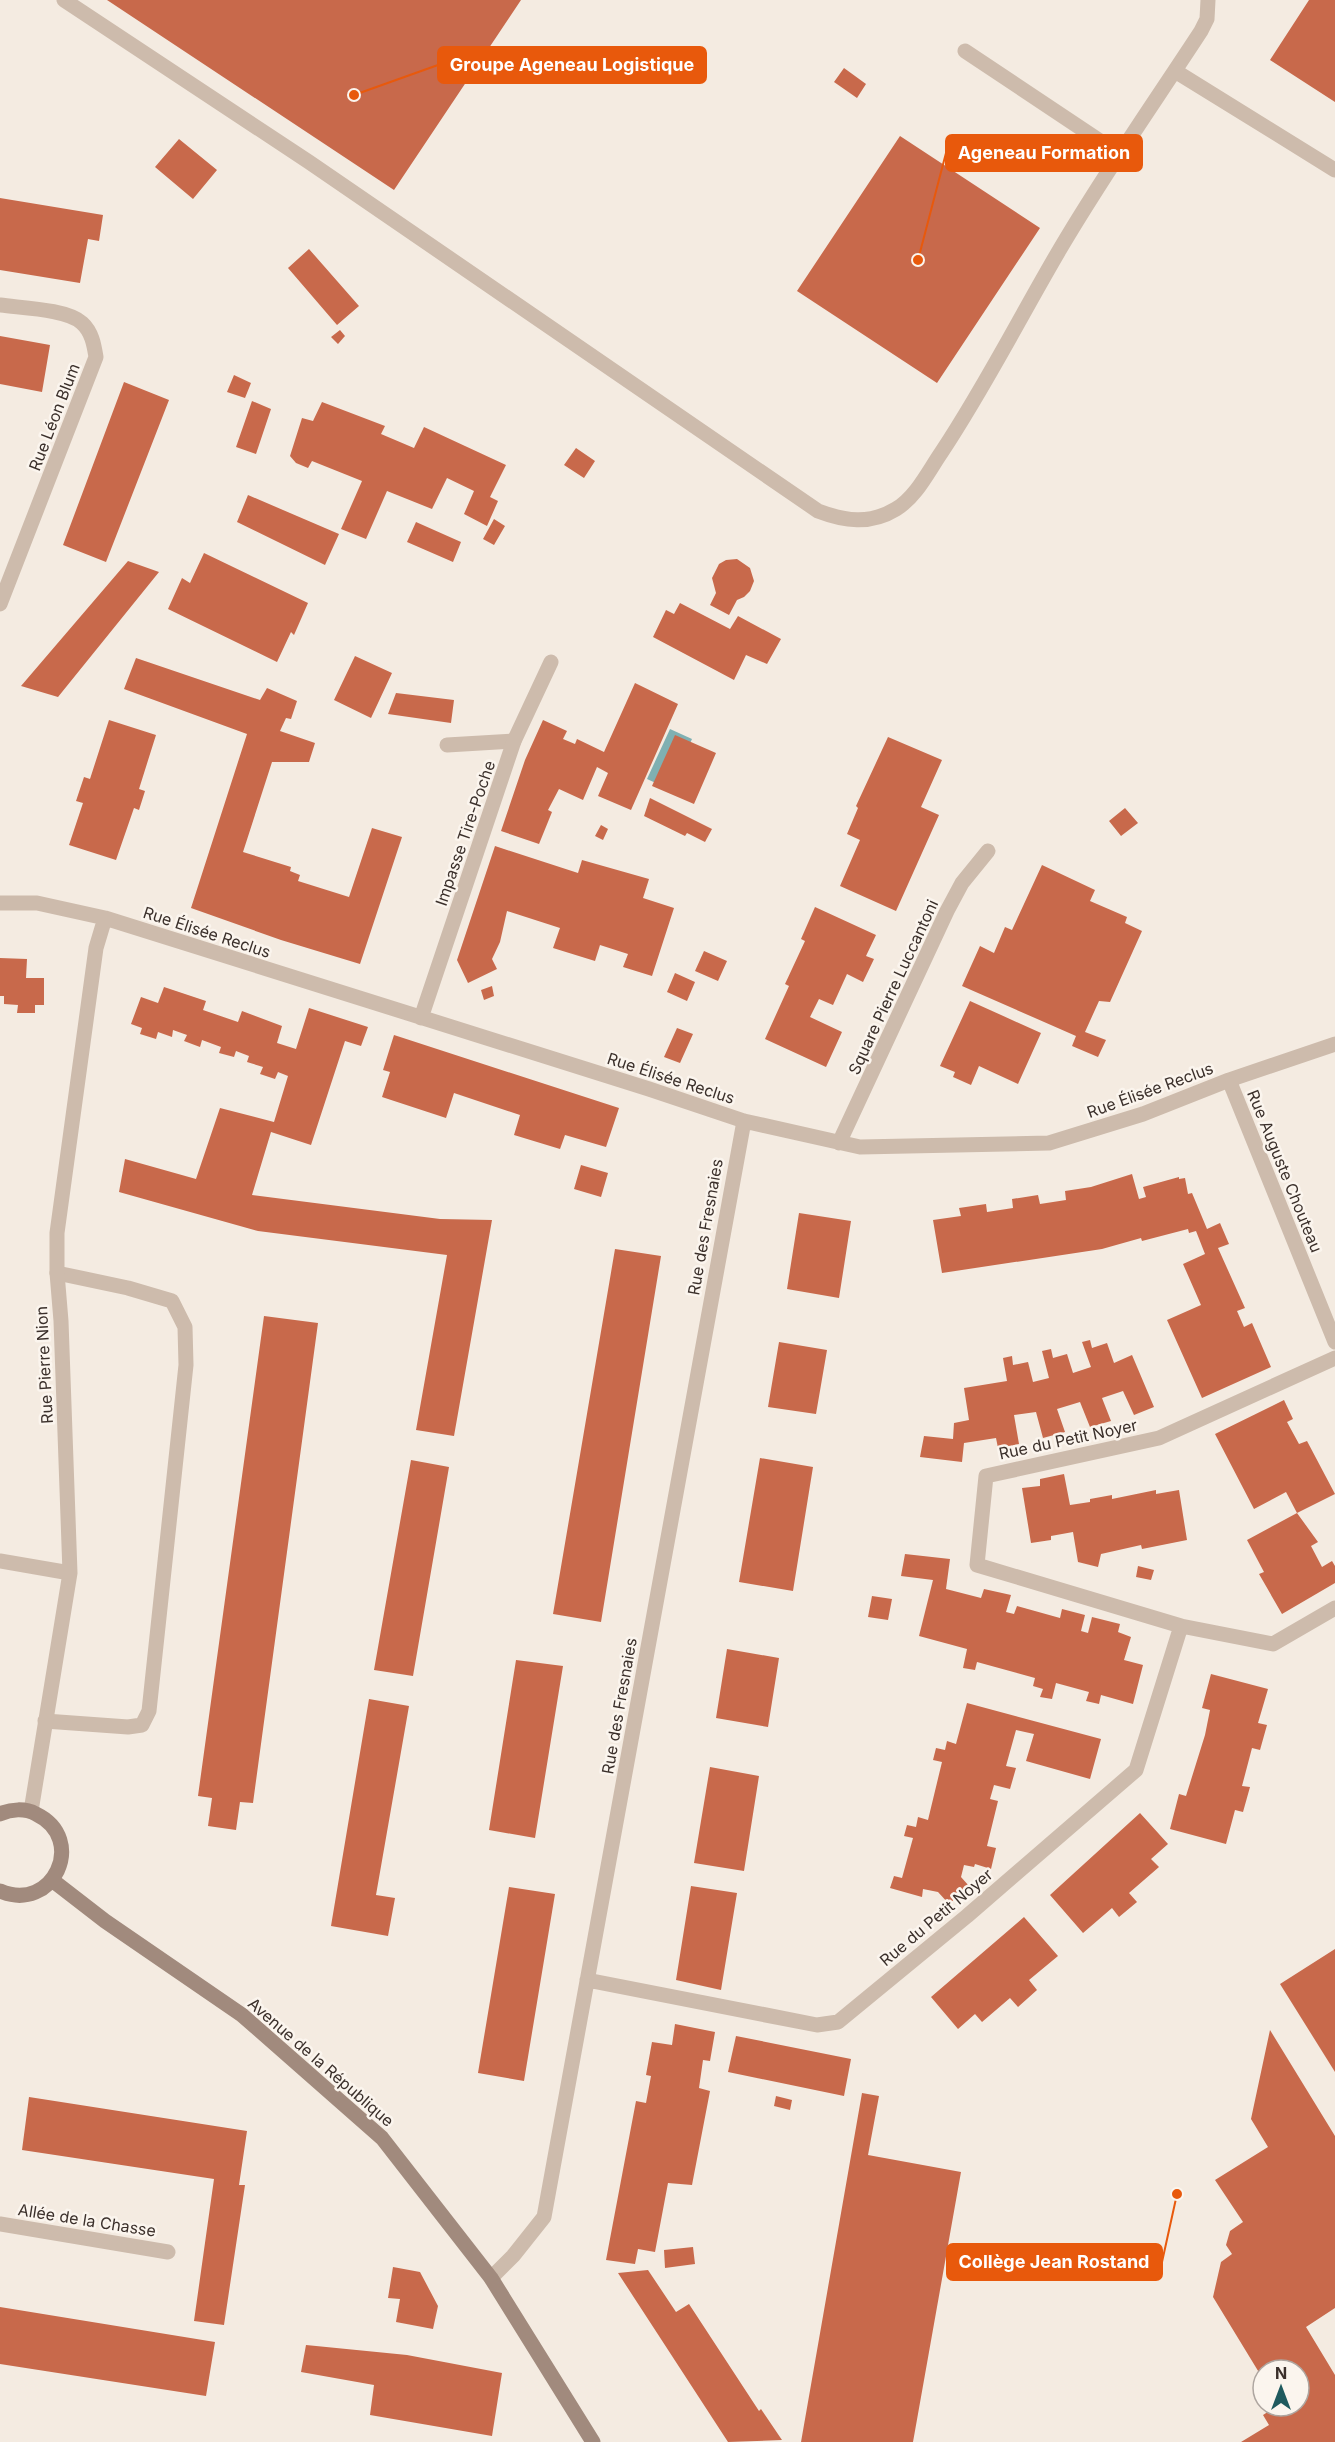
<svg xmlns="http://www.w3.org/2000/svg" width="1335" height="2442" font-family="Inter,sans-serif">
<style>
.water{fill:#7fb0b2}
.building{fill:#c8694b}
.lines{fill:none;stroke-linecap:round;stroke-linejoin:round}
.lane{stroke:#cdbbac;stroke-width:15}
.street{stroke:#cdbbac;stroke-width:15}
.secondary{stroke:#a18a7d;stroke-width:15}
.labels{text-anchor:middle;stroke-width:5;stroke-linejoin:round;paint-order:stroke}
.street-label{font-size:16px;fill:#3b302b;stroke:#fbf5ee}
.leader{fill:none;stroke:#e8590c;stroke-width:2}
.callout-dot{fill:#e8590c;stroke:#fbf5ee;stroke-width:2}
.callout{fill:#e8590c;stroke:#e8590c;stroke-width:2}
.callout-label{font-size:18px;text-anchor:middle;font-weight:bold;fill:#fff}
</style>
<rect width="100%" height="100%" fill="#f4ebe1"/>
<path class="water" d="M670 729 692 739 669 789 647 779Z"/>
<path class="building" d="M107 0H521L394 190Z
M1309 0H1335V102L1270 60Z
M844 68 866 84 857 98 834 82Z
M900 136 1040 228 937 383 797 291Z
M179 139 217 170 193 199 155 167Z
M0 198 103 215 99 241 88 239 80 283 0 270Z
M309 249 359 306 337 325 288 268Z
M340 330 345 336 338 344 331 337Z
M0 336 50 345 42 392 0 384Z
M234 375 251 383 245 398 227 392Z
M124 382 169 400 106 562 63 545Z
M252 401 271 409 256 454 236 447Z
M322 402 385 426 381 434 414 448 424 427 506 465 490 497 498 501 487 526 464 514 474 491 447 478 432 509 387 491 366 539 341 529 362 481 312 461 308 468 296 463 290 456 302 418 313 421Z
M576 448 595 461 584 478 564 465Z
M248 495 339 534 325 565 237 522Z
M494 519 505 526 494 545 483 539Z
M416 522 461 542 453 562 407 542Z
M204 553 308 603 294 635 291 632 277 662 168 609 182 578 190 583Z
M737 559 750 568 754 581 750 591 744 597 737 600 729 615 710 605 716 593 712 578 719 564 726 560Z
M128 561 159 572 58 697 21 686Z
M680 603 730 629 738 616 781 639 767 664 746 655 734 680 653 637 666 610 674 614Z
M355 656 392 673 371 718 334 700Z
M136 658 260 700 267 688 297 701 291 719 286 718 280 731 315 743 309 762H272L243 852 291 867 290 871 300 875 298 881 349 897 372 828 402 837 360 964 281 940 191 908 247 734 124 689Z
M635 683 678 704 631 810 598 796 608 773 597 767 583 800 559 789 548 810 552 812 539 844 501 831 525 760 543 720 567 731 563 739 575 744 577 739 604 752Z
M396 693 454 700 451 723 388 714Z
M109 720 156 735 139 789 145 791 139 810 134 808 116 860 69 845 83 803 76 801 84 777 90 779Z
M675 735 716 753 694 804 652 786Z
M888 737 942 760 921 807 939 815 896 911 840 886 860 840 847 834 858 808 856 806Z
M650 798 712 829 705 842 687 833 685 836 644 816Z
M1125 808 1138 823 1121 836 1109 821Z
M601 825 608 829 603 840 595 836Z
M495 846 578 873 582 860 649 879 643 898 674 908 652 976 623 967 628 954 600 945 595 961 553 948 560 928 507 911 500 942 492 959 497 969 468 983 457 960Z
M1042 865 1095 890 1090 901 1127 917 1125 923 1142 931 1110 1002 1099 1001 1085 1032 1106 1040 1098 1057 1072 1046 1076 1036 962 986 980 946 994 953 1005 927 1012 930Z
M815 907 876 935 866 956 874 959 863 982 847 974 833 1005 819 999 810 1017 842 1032 826 1067 765 1039 789 986 785 984 805 941 801 939Z
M704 951 727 961 718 981 695 971Z
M0 958 27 959 26 978H44V1005H35V1013H17L18 1005 4 1004V996H0Z
M675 973 695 982 687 1001 667 992Z
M492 986 494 996 484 1000 481 990Z
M164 987 206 1001 203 1010 238 1022 242 1011 282 1026 277 1043 296 1049 309 1008 368 1027 361 1046 345 1041 311 1145 271 1132 252 1195 440 1219 492 1220 454 1436 416 1430 447 1255 258 1231 119 1192 125 1159 196 1179 220 1108 274 1122 288 1076 278 1072 275 1079 260 1074 263 1067 247 1062 249 1056 236 1051 234 1057 219 1053 221 1047 202 1040 200 1047 184 1041 187 1035 173 1030 172 1037 158 1032 156 1039 140 1034 142 1028 131 1024 141 997 158 1003Z
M970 1001 1041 1033 1018 1084 979 1066 971 1085 953 1077 955 1072 940 1066Z
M677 1028 693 1034 680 1063 664 1057Z
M394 1035 619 1108 606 1147 565 1135 560 1149 514 1135 520 1115 454 1093 446 1118 382 1097 390 1072 383 1070Z
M581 1165 608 1173 601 1197 574 1189Z
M1132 1174 1139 1199 1146 1197 1143 1187 1179 1177V1179L1185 1178 1188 1194 1192 1193 1207 1229 1220 1223 1229 1244 1218 1248 1245 1308 1237 1311 1244 1327 1252 1323 1271 1367 1202 1398 1167 1320 1201 1305 1183 1264 1205 1254 1196 1231 1189 1233 1188 1229 1142 1241 1141 1238 1102 1249 942 1273 933 1220 961 1216 959 1208 986 1204 987 1212 1013 1208 1012 1199 1038 1195 1040 1204 1066 1200 1065 1191 1091 1187Z
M799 1213 851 1221 839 1298 787 1289Z
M615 1249 661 1256 601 1622 553 1614Z
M264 1316 318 1323 253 1803 240 1802 236 1830 208 1826 212 1798 198 1796Z
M1090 1340 1092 1348 1107 1343 1114 1363 1132 1355 1154 1407 1134 1415 1123 1391 1102 1398 1111 1421 1090 1427 1080 1402 1057 1409 1065 1432 1043 1438 1036 1412 1014 1415 1019 1444 998 1448 996 1438 964 1443 962 1462 920 1457 924 1436 953 1439 954 1423 969 1420 964 1388 1007 1381 1003 1358 1012 1356 1013 1365 1028 1362 1033 1382 1049 1378 1042 1351 1051 1349 1053 1358 1067 1354 1073 1373 1091 1367 1082 1342Z
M779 1342 827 1350 816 1414 768 1407Z
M1284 1400 1293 1419 1287 1422 1299 1444 1307 1441 1335 1494 1297 1513 1286 1492 1254 1509 1215 1434Z
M760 1458 813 1467 793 1591 739 1582Z
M411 1460 449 1467 413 1676 374 1670Z
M1064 1474 1070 1505 1090 1502V1499L1112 1495V1499L1156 1490V1494L1179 1490 1187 1540 1142 1549 1141 1545 1101 1554 1098 1567 1078 1562 1073 1532 1051 1536V1540L1031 1543 1022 1488 1040 1486V1479Z
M1297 1513 1318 1542 1311 1546 1322 1567 1332 1561 1335 1566V1583L1282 1614 1259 1574 1264 1572 1247 1540Z
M905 1554 950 1559 946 1589 981 1598 984 1589 1011 1595 1006 1612 1014 1614 1017 1606 1060 1618 1062 1609 1085 1615 1081 1631 1088 1633 1092 1617 1120 1624 1118 1632 1131 1637 1124 1660 1143 1665 1133 1704 1101 1695 1099 1704 1086 1701 1089 1692 1056 1683 1052 1699 1040 1697 1043 1689 1033 1686 1035 1678 977 1662 975 1670 963 1668 967 1649 919 1636 933 1580 901 1576Z
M1138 1566 1154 1570 1151 1580 1136 1577Z
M872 1596 892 1599 888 1620 868 1617Z
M727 1649 779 1658 768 1727 716 1718Z
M516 1660 563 1666 535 1838 489 1830Z
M1211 1674 1268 1689 1258 1723 1267 1725 1260 1750 1252 1748 1242 1786 1250 1787 1243 1812 1235 1810 1226 1844 1170 1829 1179 1794 1186 1796 1205 1735 1210 1710 1202 1708Z
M369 1699 409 1706 376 1895 395 1898 388 1936 331 1926Z
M967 1703 1101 1739 1090 1779 1026 1761 1034 1734 1016 1730 1006 1766 1016 1768 1010 1789 994 1785 990 1799 998 1801 987 1846 996 1848 991 1869 975 1864 974 1867 964 1865 961 1877 969 1886 949 1904 938 1892 923 1889 922 1897 890 1888 894 1876 902 1878 913 1838 904 1836 907 1825 916 1827 918 1817 928 1820 942 1762 933 1760 936 1748 945 1750 947 1741 956 1744Z
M710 1767 759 1776 744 1871 694 1863Z
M1140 1813 1168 1844 1151 1859 1159 1867 1129 1893 1137 1902 1119 1917 1112 1908 1083 1933 1050 1895Z
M691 1886 737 1893 721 1990 676 1980Z
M509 1887 555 1894 524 2081 478 2073Z
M1024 1917 1058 1956 1029 1980 1037 1990 1018 2007 1010 1998 982 2022 975 2014 958 2029 931 1997Z
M1335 1949V2072L1280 1984Z
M675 2024 715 2032 710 2061 703 2060 699 2088 710 2091 692 2185 668 2183 655 2252 638 2249 635 2264 606 2260 636 2101 646 2103 651 2076 646 2075 652 2042 672 2045Z
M1270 2030 1335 2136V2308L1306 2327 1335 2375V2442H1241L1269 2425 1263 2415 1277 2406H1299V2370H1263V2379L1213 2297 1221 2262 1232 2254 1226 2245 1230 2231 1243 2222 1215 2180 1268 2147 1251 2119Z
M736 2036 851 2059 844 2096 728 2072Z
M862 2093 879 2096 868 2155 961 2172 913 2442H801Z
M776 2096 792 2100 790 2110 774 2106Z
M29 2097 247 2131 239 2185H245L224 2325 194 2321 214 2179 22 2150Z
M693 2247 695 2264 665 2268 664 2250Z
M393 2267 420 2272 438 2306 433 2329 396 2322 400 2299 388 2298Z
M648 2270 676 2312 689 2304 759 2411 761 2409 782 2440 728 2442 618 2273Z
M0 2307 215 2342 206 2396 0 2364Z
M306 2345 407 2355 502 2373 492 2436 370 2415 374 2385 301 2372Z"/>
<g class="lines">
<path class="lane" d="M64 0 309 162 818 511C844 521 870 525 896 509 916 497 928 472 941 453 985 387 1020 317 1060 249 1104 174 1154 103 1201 31L1207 19 1208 0
M965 51 1121 155
M1175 71 1335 170
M447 745 514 741
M45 1721 128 1727 142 1725 149 1711 186 1365 185 1327 172 1301 128 1288 57 1273"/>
<path class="street" d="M0 305C20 308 67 309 82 323 92 332 94 345 96 357L0 604
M0 903H37L105 918 649 1089 744 1121 860 1147 1049 1143 1143 1114 1229 1080 1335 1044
M421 1018 514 741 551 662
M1229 1080 1335 1342
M839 1143 947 911 962 883 988 851
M1335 1358 1159 1438 986 1476 977 1565 1181 1626 1273 1644 1335 1608
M0 1561 70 1573
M31 1811 70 1573 61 1321 57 1273V1233L96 948 105 918
M587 1980 817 2025 838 2022 967 1916 1136 1770 1181 1626
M0 2224 168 2252
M491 2278 513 2256 544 2217 744 1121"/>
<path class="secondary" d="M0 1814C11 1809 25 1808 36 1814 88 1839 53 1914 0 1891
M52 1880 105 1921 242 2015 382 2138 491 2278 593 2442"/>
</g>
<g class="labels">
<g class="street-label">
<text transform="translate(54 417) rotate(-69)" y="6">Rue Léon Blum</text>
<text transform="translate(465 833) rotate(-71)" y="6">Impasse Tire-Poche</text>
<text transform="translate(207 932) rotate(18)" y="6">Rue Élisée Reclus</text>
<text transform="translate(893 987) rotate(-65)" y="6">Square Pierre Luccantoni</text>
<text transform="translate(671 1078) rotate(18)" y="6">Rue Élisée Reclus</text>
<text transform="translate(1150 1090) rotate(-20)" y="6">Rue Élisée Reclus</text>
<text transform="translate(1285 1171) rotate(68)" y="6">Rue Auguste Chouteau</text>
<text transform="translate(705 1227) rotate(-80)" y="6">Rue des Fresnaies</text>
<text transform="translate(44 1365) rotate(-93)" y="6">Rue Pierre Nion</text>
<text transform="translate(1068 1439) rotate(-12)" y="6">Rue du Petit Noyer</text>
<text transform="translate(619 1706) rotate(-80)" y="6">Rue des Fresnaies</text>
<text transform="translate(936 1917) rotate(-40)" y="6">Rue du Petit Noyer</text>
<text transform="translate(321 2062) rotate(41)" y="6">Avenue de la République</text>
<text transform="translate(87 2220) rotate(9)" y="6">Allée de la Chasse</text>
</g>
</g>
<path class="leader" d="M354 95L438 65M918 260L946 153M1177 2194L1162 2262"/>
<g class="callout-dot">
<circle cx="354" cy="95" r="6"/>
<circle cx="918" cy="260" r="6"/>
<circle cx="1177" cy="2194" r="6"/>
</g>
<g class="callout">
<rect x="438" y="47" width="268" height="36" rx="6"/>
<rect x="946" y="135" width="196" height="36" rx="6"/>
<rect x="947" y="2244" width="215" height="36" rx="6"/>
</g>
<g class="callout-label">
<text x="572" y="71">Groupe Ageneau Logistique</text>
<text x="1044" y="159">Ageneau Formation</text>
<text x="1054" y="2268">Collège Jean Rostand</text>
</g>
<g transform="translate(1281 2388)"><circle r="28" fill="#fbf5ee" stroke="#aea6a0" stroke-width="1.5"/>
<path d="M0-4.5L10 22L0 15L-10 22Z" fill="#1f5a5e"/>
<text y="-9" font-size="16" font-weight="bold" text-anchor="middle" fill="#3b302b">N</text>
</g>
</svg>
